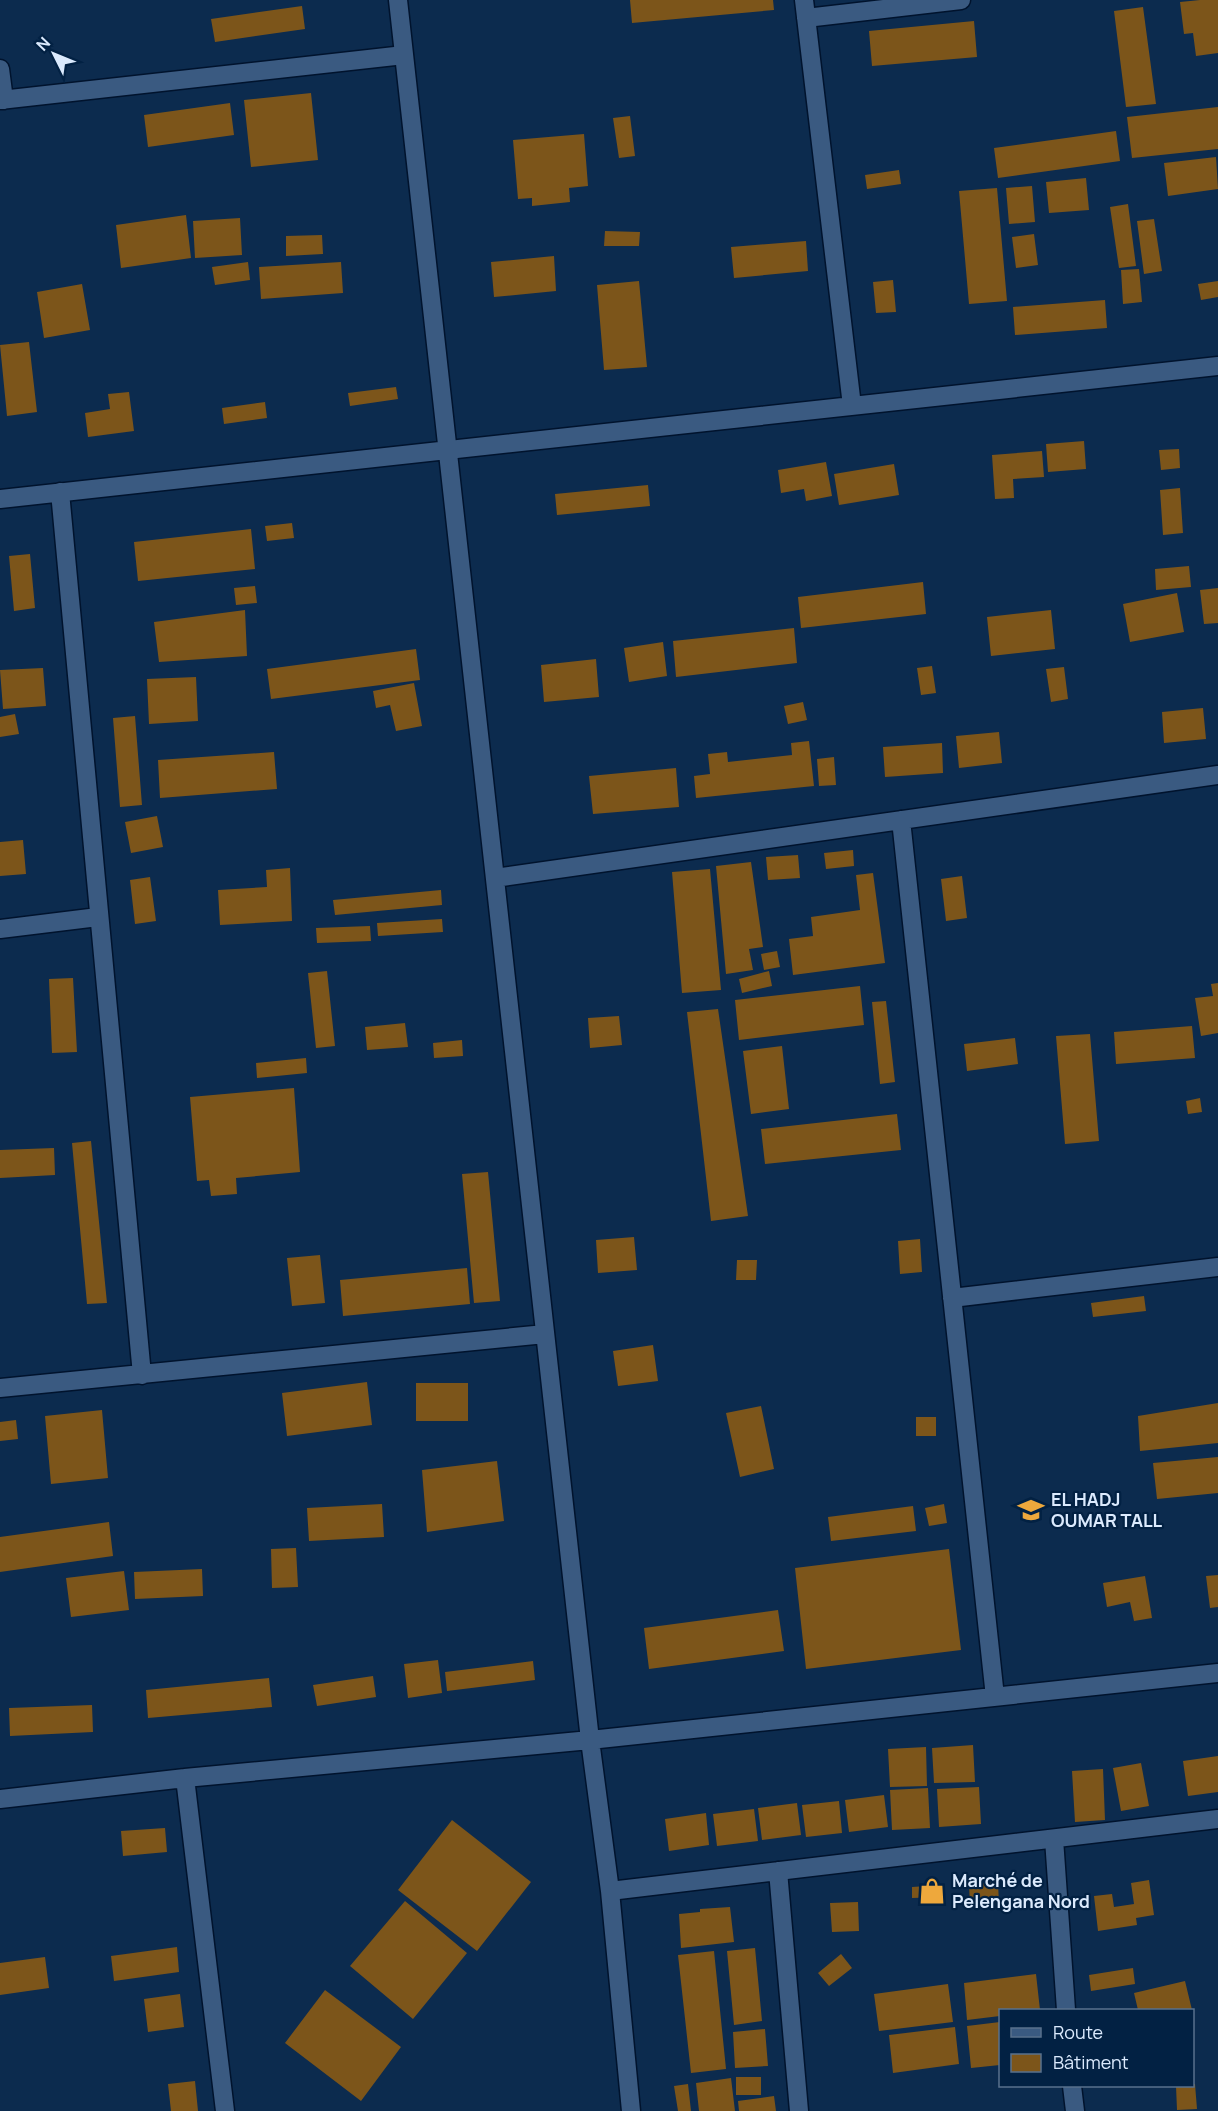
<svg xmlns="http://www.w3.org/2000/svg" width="1218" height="2111" font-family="Manrope,sans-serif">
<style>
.building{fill:#7c551a}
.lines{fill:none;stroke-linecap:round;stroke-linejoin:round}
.minor-casing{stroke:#00132d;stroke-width:21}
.minor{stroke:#3a5a81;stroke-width:18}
.labels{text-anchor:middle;stroke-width:4.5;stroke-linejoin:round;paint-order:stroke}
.poi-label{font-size:18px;font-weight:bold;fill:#dbeafd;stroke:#022143;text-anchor:start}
</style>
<rect width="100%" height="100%" fill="#0c2b4e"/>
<path class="building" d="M630 0H773L774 10 632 23Z
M1200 0H1218V53L1196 56 1193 33 1184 34 1180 2Z
M302 6 305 29 215 42 211 19Z
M1143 7 1156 104 1126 107 1114 11Z
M974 21 977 57 872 66 869 31Z
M311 93 318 160 251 167 244 100Z
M230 103 234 135 148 147 144 115Z
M1218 107V149L1132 158 1127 117Z
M630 116 635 156 619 158 613 118Z
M1116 131 1120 161 998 178 994 148Z
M584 134 588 186 569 188 570 202 532 206V198L518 199 513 140Z
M1216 157 1218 189 1168 196 1164 163Z
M899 170 901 184 867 189 865 175Z
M1086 178 1089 210 1049 213 1046 182Z
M1032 186 1035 222 1009 224 1006 188Z
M997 188 1007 301 969 304 959 191Z
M1128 204 1136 266 1119 268 1110 207Z
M186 215 191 258 121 268 116 225Z
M240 218 242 255 195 258 193 221Z
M1154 219 1162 271 1144 274 1137 221Z
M605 231 640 232 639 246H604Z
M1034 234 1038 265 1016 268 1012 237Z
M322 235 323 254 286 256V236Z
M806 241 808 271 734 278 731 247Z
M554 256 556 291 494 297 491 262Z
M248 262 250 280 215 285 212 267Z
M341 262 343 293 261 299 259 267Z
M1139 269 1142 302 1123 304 1121 270Z
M893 280 896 312 876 313 873 282Z
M639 281 647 367 604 370 597 285Z
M1218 281V297L1201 300 1198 284Z
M82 284 90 330 44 338 37 292Z
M1105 300 1107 328 1015 335 1013 307Z
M29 342 37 412 7 416 0 345Z
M396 387 398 399 350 406 348 393Z
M129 392 134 431 88 437 85 413 110 409 108 394Z
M265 402 267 418 224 424 222 408Z
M1084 441 1086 469 1048 472 1046 444Z
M1179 449 1180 468 1161 470 1159 450Z
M1042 451 1044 477 1013 479 1014 498 995 499 992 455Z
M826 462 832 496 806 501 804 489 781 493 778 470Z
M894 464 899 495 839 505 834 474Z
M648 485 650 506 557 515 555 494Z
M1180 488 1183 533 1163 535 1160 490Z
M292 523 294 538 267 541 265 526Z
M251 529 255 569 138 581 134 542Z
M30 554 35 608 14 611 9 556Z
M1189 566 1191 587 1156 590 1155 569Z
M923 582 926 614 801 628 798 597Z
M255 586 257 603 236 605 234 588Z
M1218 588V623L1204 624 1200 590Z
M1177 593 1184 632 1130 642 1123 604Z
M245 610 247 656 159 662 154 622Z
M1051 610 1055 649 991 656 987 617Z
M794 628 797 663 676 677 673 641Z
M663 642 667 676 629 682 624 648Z
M416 649 420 680 271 699 267 669Z
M596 659 599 697 544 702 541 665Z
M932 666 936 693 921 695 917 668Z
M1064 667 1068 699 1051 702 1046 669Z
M43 668 46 706 3 709 0 670Z
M196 677 198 721 149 724 147 679Z
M414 683 422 726 396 731 390 705 376 708 373 691Z
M803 702 807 720 788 724 784 706Z
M1203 708 1206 739 1164 743 1162 712Z
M15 714 19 734 0 737V717Z
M135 716 142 805 120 807 113 718Z
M999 732 1002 763 959 768 956 736Z
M809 741 814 786 696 798 694 776 710 774 708 754 727 752 728 762 792 755 791 743Z
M942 743 943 773 885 777 883 747Z
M274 752 277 789 160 798 158 760Z
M834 757 836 785 819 786 817 759Z
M676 768 679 807 593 814 589 776Z
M157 816 163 847 131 853 125 822Z
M23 840 26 874 0 876V842Z
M853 850 854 866 826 869 824 853Z
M798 855 800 878 768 880 766 857Z
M751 862 763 947 749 949 753 970 726 974 716 866Z
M290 868 292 921 220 925 218 890 267 887 266 870Z
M710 869 721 990 682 993 672 872Z
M873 873 885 963 793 975 789 939 813 936 811 917 860 910 856 875Z
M962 876 967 918 946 921 941 879Z
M150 877 156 921 135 924 130 880Z
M441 890 442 905 335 915 333 900Z
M442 919 443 932 378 936 377 923Z
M370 926 371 941 317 943 316 928Z
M777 951 780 967 764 970 761 954Z
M327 971 335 1046 316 1048 308 973Z
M769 971 772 986 742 993 739 979Z
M73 978 77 1052 52 1053 49 979Z
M1218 983V1033L1201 1036 1195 998 1213 996 1211 984Z
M860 986 864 1025 739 1040 735 1000Z
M886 1001 895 1082 880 1084 872 1002Z
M718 1009 748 1216 711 1221 687 1012Z
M619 1016 622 1045 590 1048 588 1018Z
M405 1023 408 1047 367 1050 365 1027Z
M1192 1026 1195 1058 1116 1064 1114 1032Z
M1090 1034 1099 1141 1065 1144 1056 1036Z
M1015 1038 1018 1064 967 1071 964 1044Z
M462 1040 463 1056 434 1058 433 1043Z
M782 1046 789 1109 751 1114 743 1051Z
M306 1058 307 1073 257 1078 256 1063Z
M294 1088 300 1172 236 1178 237 1194 211 1196 209 1180 197 1181 190 1097Z
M1200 1098 1202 1112 1188 1114 1186 1101Z
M897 1114 901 1150 765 1164 761 1129Z
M91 1141 107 1303 87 1304 72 1143Z
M54 1148 55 1175 0 1178V1150Z
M488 1172 500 1301 474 1303 462 1174Z
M634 1237 637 1270 598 1273 596 1240Z
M920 1239 922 1272 900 1274 898 1241Z
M320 1255 325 1303 292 1306 287 1258Z
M737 1260H757L756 1280H736Z
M467 1268 470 1304 343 1316 340 1280Z
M1144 1296 1146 1311 1093 1317 1091 1303Z
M653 1345 658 1381 618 1386 613 1351Z
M367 1382 372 1425 287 1436 282 1393Z
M416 1383H468V1421H416Z
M1218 1403V1443L1140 1451 1138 1416Z
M761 1406 774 1469 740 1477 726 1413Z
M102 1410 108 1478 51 1484 45 1416Z
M916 1417H936V1436H916Z
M16 1420 18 1439 0 1441V1422Z
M1218 1457V1493L1157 1499 1153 1463Z
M497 1461 504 1521 427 1532 422 1470Z
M382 1504 384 1537 309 1541 307 1508Z
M944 1504 947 1523 929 1526 925 1508Z
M913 1506 916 1531 831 1541 828 1517Z
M109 1522 113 1556 0 1572V1537Z
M296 1548 298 1587 272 1588 271 1549Z
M949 1549 961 1650 806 1669 795 1568Z
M202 1569 203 1596 135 1599 134 1572Z
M124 1571 129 1610 71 1617 66 1578Z
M1218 1575V1607L1210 1608 1206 1576Z
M1145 1576 1152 1618 1134 1621 1130 1602 1107 1607 1103 1583Z
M778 1610 784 1651 649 1669 644 1628Z
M438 1660 442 1693 408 1698 404 1664Z
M533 1661 535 1680 447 1691 445 1672Z
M373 1676 376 1697 317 1706 313 1685Z
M269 1678 272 1707 148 1718 146 1690Z
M92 1705 93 1732 10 1736 9 1708Z
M973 1745 975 1782 934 1783 932 1748Z
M926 1747 927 1786 890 1787 888 1749Z
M1218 1756V1792L1188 1796 1183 1761Z
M1141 1763 1149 1806 1121 1811 1113 1768Z
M1103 1769 1105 1820 1075 1822 1072 1771Z
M979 1787 981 1824 939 1827 937 1789Z
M928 1788 930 1828 892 1830 890 1790Z
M884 1795 888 1827 849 1832 845 1800Z
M839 1801 842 1833 806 1837 802 1805Z
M797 1803 801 1835 762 1840 758 1808Z
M754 1809 758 1841 717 1846 713 1814Z
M706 1813 709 1845 669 1851 665 1819Z
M452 1820 531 1882 477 1951 398 1890Z
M165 1828 167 1852 123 1856 121 1831Z
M1149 1880 1154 1915 1136 1918 1137 1925 1098 1931 1094 1896 1112 1894 1114 1907 1134 1904 1131 1883Z
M998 1882 999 1905 970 1906 969 1884Z
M942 1885 943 1897 912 1898V1887Z
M405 1901 467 1953 413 2019 350 1966Z
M858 1902 859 1931 832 1932 830 1903Z
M730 1907 734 1942 681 1948 679 1914 700 1912V1909Z
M177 1947 179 1972 114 1981 111 1956Z
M755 1948 762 2021 734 2025 727 1951Z
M714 1951 726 2069 691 2073 678 1955Z
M841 1954 852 1968 829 1986 818 1973Z
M45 1957 49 1988 0 1995V1963Z
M1133 1968 1135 1984 1091 1991 1089 1975Z
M1036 1974 1040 2010H1000V2016L967 2020 964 1983Z
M1185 1981 1192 2010H1138L1134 1993Z
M948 1984 953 2022 879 2031 874 1994Z
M325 1990 401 2047 361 2101 285 2043Z
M180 1994 184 2027 148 2032 144 1999Z
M1000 2022V2065L971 2068 967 2026Z
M955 2027 959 2064 893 2073 889 2035Z
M765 2029 768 2066 735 2068 733 2032Z
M736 2077H761V2095H736Z
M731 2078 735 2111H699L696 2083Z
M195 2081 198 2111H171L168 2084Z
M688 2084 691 2111H678L674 2086Z
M1192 2084H1195L1197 2109 1177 2110 1176 2086Z
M774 2096 776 2111H739L738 2101Z"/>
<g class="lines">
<g class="minor-casing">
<path id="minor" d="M398 0 590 1740 610 1891 631 2111
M804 0 852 406
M806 18 961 0
M0 69 4 100
M0 100 404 55
M60 492 142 1375
M0 499 1218 366
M901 820 995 1697
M495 878 1218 775
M0 929 98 917
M952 1298 1218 1267
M0 1388 545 1334
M185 1778 225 2111
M0 1799 185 1778 590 1740 1218 1673
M1054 1839 1066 2010
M778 1871 799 2111
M610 1891 1218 1819
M1072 2086 1075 2111"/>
</g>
<use href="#minor" class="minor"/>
</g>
<defs>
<g id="school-bare" transform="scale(2.07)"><path d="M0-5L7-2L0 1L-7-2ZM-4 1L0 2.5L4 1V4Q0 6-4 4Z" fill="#eea83c" stroke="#022143" stroke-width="2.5" paint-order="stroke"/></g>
<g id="shop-bare" transform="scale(2.07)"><path d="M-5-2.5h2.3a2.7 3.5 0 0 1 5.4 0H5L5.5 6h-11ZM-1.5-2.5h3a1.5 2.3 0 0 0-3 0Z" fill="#eea83c" stroke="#022143" stroke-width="2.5" paint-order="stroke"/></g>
</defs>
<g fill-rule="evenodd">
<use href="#school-bare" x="1031" y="1510"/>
<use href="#shop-bare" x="932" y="1891"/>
</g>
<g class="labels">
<g class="poi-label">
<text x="1051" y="1506">EL HADJ<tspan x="1051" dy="21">OUMAR TALL</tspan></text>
<text x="952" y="1887">Marché de<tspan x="952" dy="21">Pelengana Nord</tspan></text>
</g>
</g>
<rect x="999" y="2009" width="195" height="78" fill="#022143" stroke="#59718d" stroke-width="1.5"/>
<rect x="1011" y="2028" width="30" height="9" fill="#3a5a81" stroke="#59718d" stroke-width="1.5"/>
<text x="1053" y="2039" font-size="18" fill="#dbeafd">Route</text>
<rect x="1011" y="2054" width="30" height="18" fill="#7c551a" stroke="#59718d" stroke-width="1.5"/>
<text x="1053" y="2069" font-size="18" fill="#dbeafd">Bâtiment</text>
<g transform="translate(54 54) rotate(313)" stroke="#022143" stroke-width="4.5" paint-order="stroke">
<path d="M0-4.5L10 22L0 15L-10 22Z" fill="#dbeafd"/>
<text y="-9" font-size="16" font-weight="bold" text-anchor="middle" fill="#dbeafd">N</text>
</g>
</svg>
